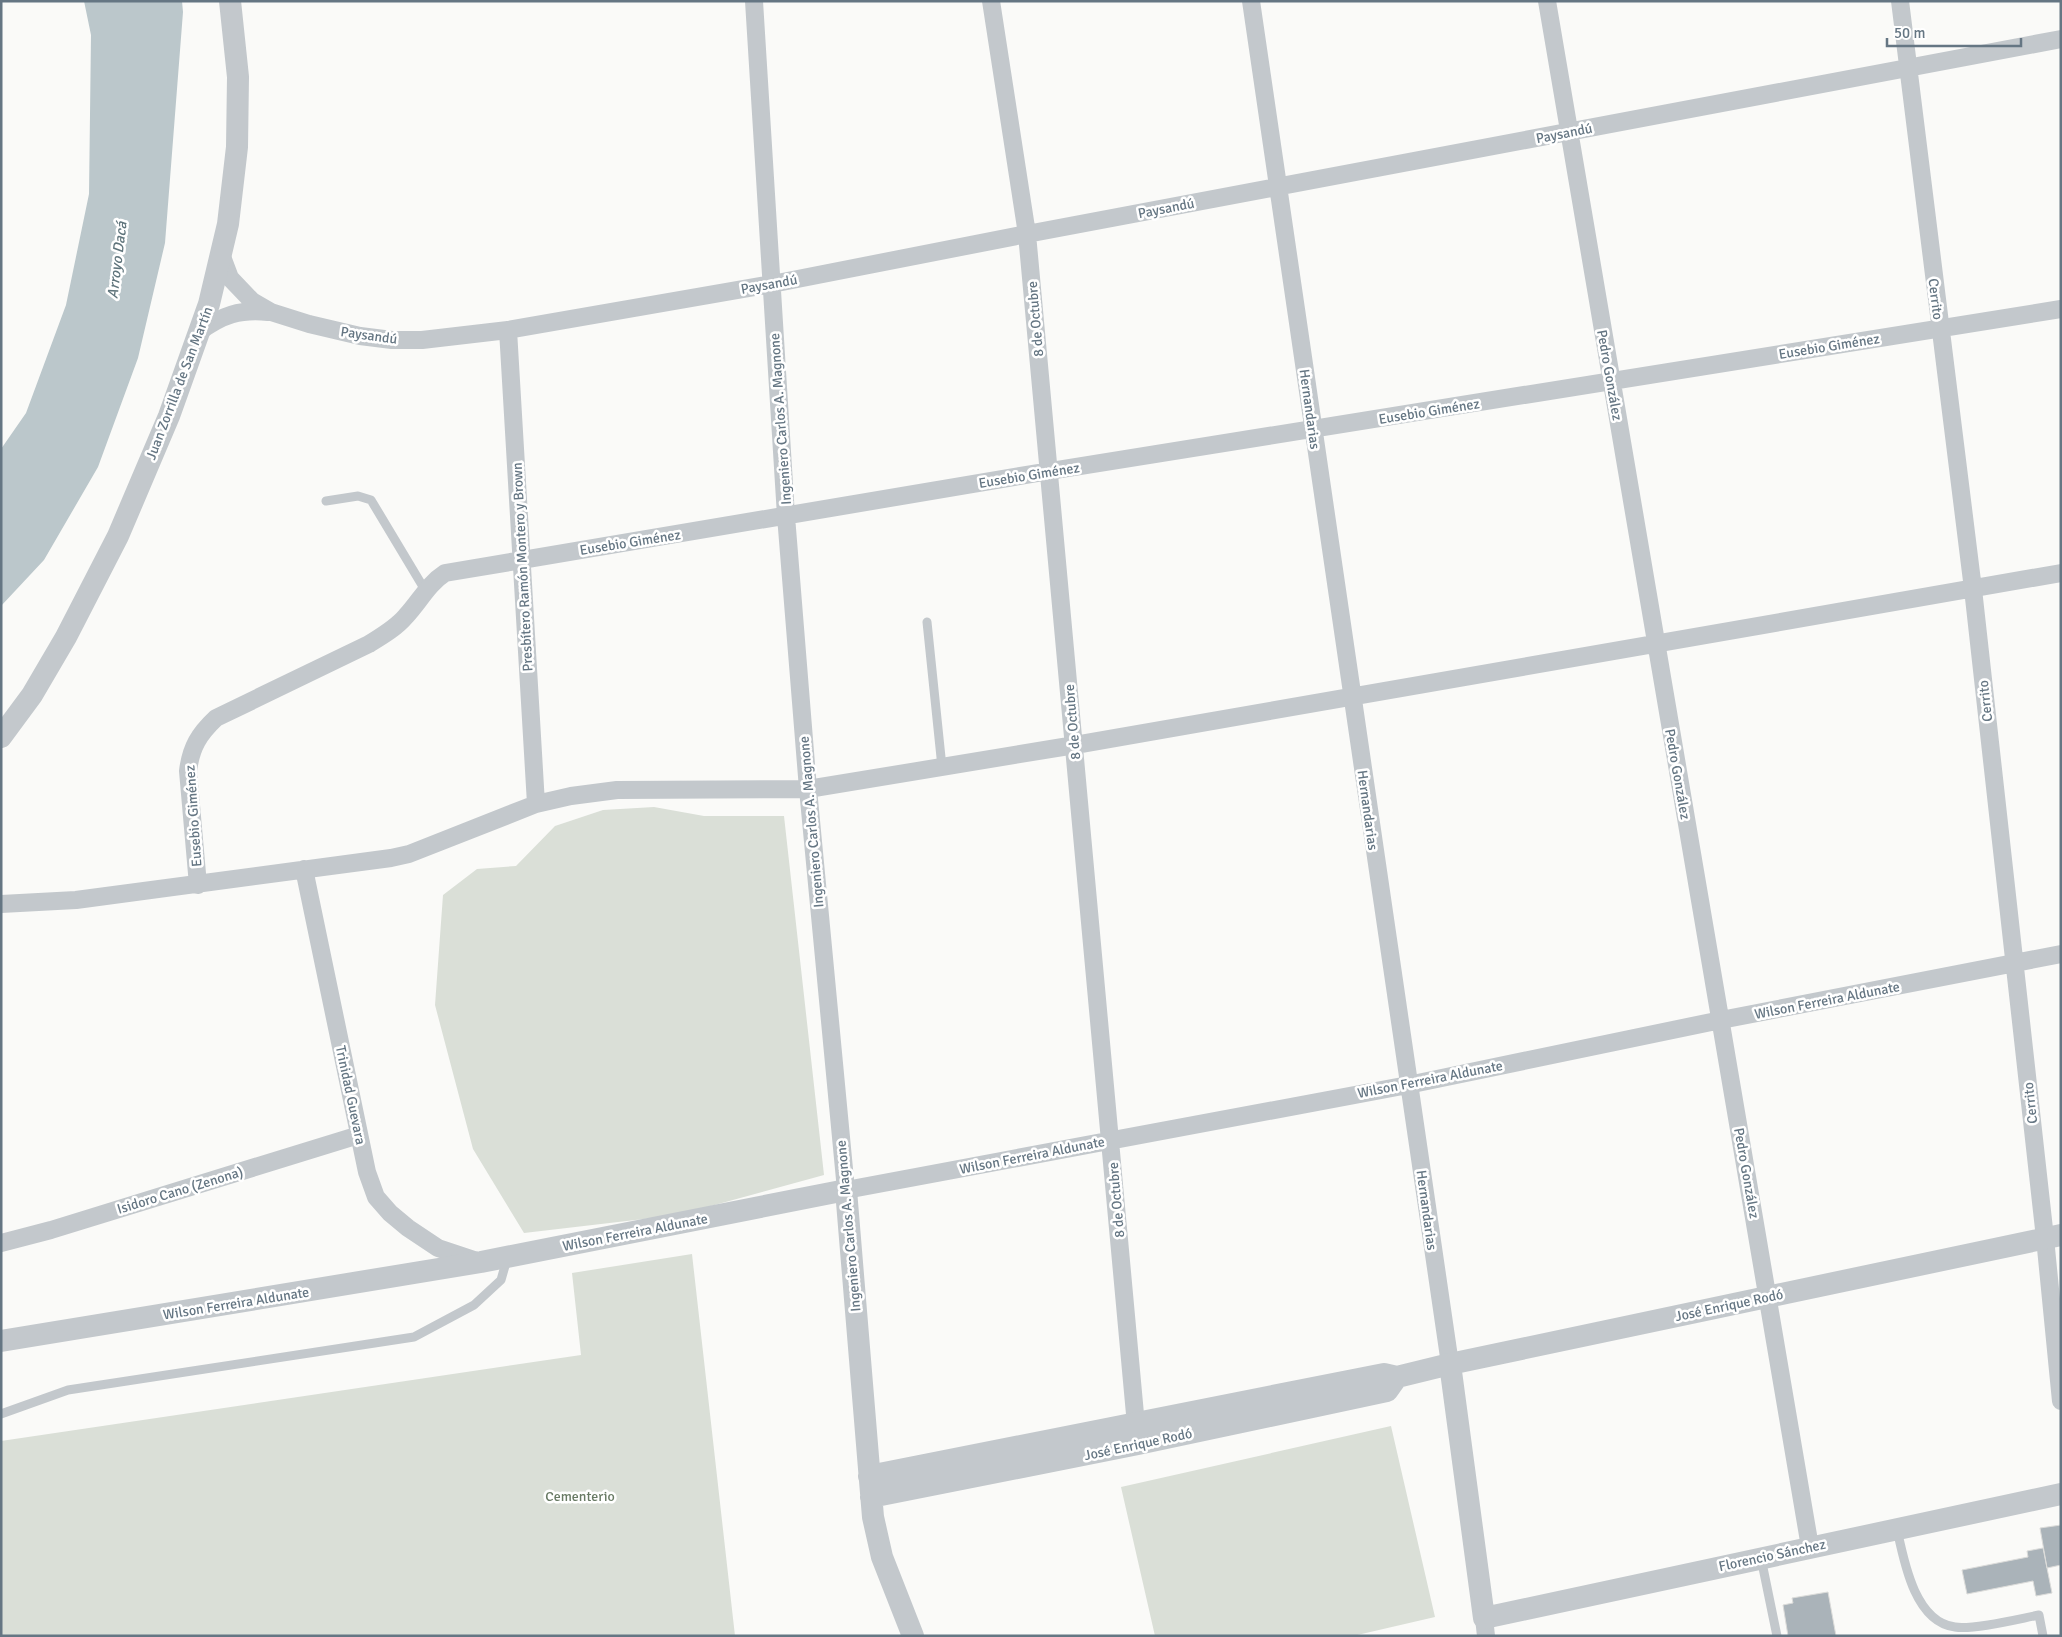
<svg xmlns="http://www.w3.org/2000/svg" width="2062" height="1637" font-family="Signika,sans-serif">
<style>
.green{fill:#dadfd7}
.water{fill:#bbc7cb}
.building{fill:#aab3b9;stroke:#dcdcda}
.lines{fill:none;stroke-linecap:round;stroke-linejoin:round}
.service{stroke:#c3c8cc;stroke-width:9}
.minor{stroke:#c3c8cc;stroke-width:18}
.tertiary{stroke:#c3c8cc;stroke-width:22}
.labels{text-anchor:middle;stroke-width:5;stroke-linejoin:round;paint-order:stroke}
.street-label{font-size:14px;fill:#657683;stroke:#fff}
.park-label{font-size:14px;fill:#687a64;stroke:#fff}
.water-label{font-size:15px;font-style:italic;fill:#60757c;stroke:#fff}
</style>
<rect width="100%" height="100%" fill="#fafaf8"/>
<path class="green" d="M654 807 704 816H784L824 1175 678 1215 524 1233 473 1149 435 1005 443 895 477 869 516 866 555 826 603 810Z
M692 1254 735 1636H1V1441L581 1355 572 1273Z
M1391 1426 1435 1617 1353 1636H1155L1121 1487Z"/>
<path class="water" d="M84 1H182L183 12 165 243 138 358 98 467 44 560 1 606V449L26 413 66 305 89 194 91 35Z"/>
<path class="building" d="M2061 1525V1565L2047 1568 2040 1528Z
M2043 1548 2052 1593 2036 1596 2033 1581 1967 1594 1962 1570 2028 1557 2027 1551Z
M1828 1592 1836 1636H1788L1783 1605 1793 1603 1792 1598Z"/>
<g class="lines">
<path class="service" d="M326 501 358 496 371 500 425 590
M927 622 942 767
M1 1414 68 1390 414 1337 474 1305 501 1280 507 1259
M1897 1529C1904 1562 1915 1622 1955 1627 1974 1630 2018 1619 2039 1615L2043 1636
M1761 1558 1777 1636"/>
<path class="minor" d="M754 1 786 516 808 789 846 1190 1408 1085 1721 1020 2061 954
M991 1 1027 234 1137 1436
M1251 1 1450 1364
M1547 1 1810 1547
M1900 1 1973 589 2045 1238 2061 1401
M221 254 230 278 252 301 271 312 309 324 360 336 392 340H422L508 330 772 284 1027 234 2061 39
M508 330 536 804
M199 332C222 315 240 309 268 312
M304 869 367 1172 376 1197 390 1213 408 1228 438 1248 480 1262
M198 885 188 771C191 747 199 734 216 718L369 644C382 636 396 628 406 616 420 601 428 584 445 573L1050 471 2061 309
M1 904 76 900 391 858 409 854 536 804 571 796 617 790 808 789 1075 745 2061 573
M1 1243 51 1230 359 1135
M1484 1618 1486 1636"/>
<path class="tertiary" d="M1 737 32 695 66 637 118 536 169 416 209 304 228 224 237 147 238 77 230 1
M1 1341 481 1262 846 1190 873 1517 882 1557 913 1636
M1450 1364 1484 1618 2061 1494
M869 1476 1384 1374 1397 1377 1450 1364 2061 1235
M871 1497 1138 1444 1387 1391 1397 1377"/>
</g>
<g class="labels">
<g class="street-label">
<text transform="translate(1564 133) rotate(-11)" y="5">Paysandú</text>
<text transform="translate(1166 208) rotate(-11)" y="5">Paysandú</text>
<text transform="translate(769 284) rotate(-10)" y="5">Paysandú</text>
<text transform="translate(1936 299) rotate(83)" y="5">Cerrito</text>
<text transform="translate(1035 319) rotate(-95)" y="5">8 de Octubre</text>
<text transform="translate(369 335) rotate(8)" y="5">Paysandú</text>
<text transform="translate(1829 346) rotate(-9)" y="5">Eusebio Giménez</text>
<text transform="translate(1610 375) rotate(80)" y="5">Pedro González</text>
<text transform="translate(179 383) rotate(-69)" y="5">Juan Zorrilla de San Martín</text>
<text transform="translate(1310 409) rotate(82)" y="5">Hernandarias</text>
<text transform="translate(1429 411) rotate(-9)" y="5">Eusebio Giménez</text>
<text transform="translate(780 419) rotate(-94)" y="5">Ingeniero Carlos A. Magnone</text>
<text transform="translate(1029 475) rotate(-9)" y="5">Eusebio Giménez</text>
<text transform="translate(630 542) rotate(-9)" y="5">Eusebio Giménez</text>
<text transform="translate(522 567) rotate(-93)" y="5">Presbítero Ramón Montero y Brown</text>
<text transform="translate(1985 701) rotate(-96)" y="5">Cerrito</text>
<text transform="translate(1072 722) rotate(-95)" y="5">8 de Octubre</text>
<text transform="translate(1678 774) rotate(80)" y="5">Pedro González</text>
<text transform="translate(1368 810) rotate(82)" y="5">Hernandarias</text>
<text transform="translate(193 816) rotate(-94)" y="5">Eusebio Giménez</text>
<text transform="translate(811 822) rotate(-95)" y="5">Ingeniero Carlos A. Magnone</text>
<text transform="translate(1827 1000) rotate(-11)" y="5">Wilson Ferreira Aldunate</text>
<text transform="translate(1430 1079) rotate(-11)" y="5">Wilson Ferreira Aldunate</text>
<text transform="translate(351 1095) rotate(78)" y="5">Trinidad Guevara</text>
<text transform="translate(2030 1103) rotate(-96)" y="5">Cerrito</text>
<text transform="translate(1032 1155) rotate(-11)" y="5">Wilson Ferreira Aldunate</text>
<text transform="translate(1747 1173) rotate(80)" y="5">Pedro González</text>
<text transform="translate(180 1190) rotate(-17)" y="5">Isidoro Cano (Zenona)</text>
<text transform="translate(1116 1200) rotate(-95)" y="5">8 de Octubre</text>
<text transform="translate(1427 1210) rotate(82)" y="5">Hernandarias</text>
<text transform="translate(848 1226) rotate(-95)" y="5">Ingeniero Carlos A. Magnone</text>
<text transform="translate(635 1232) rotate(-11)" y="5">Wilson Ferreira Aldunate</text>
<text transform="translate(236 1303) rotate(-9)" y="5">Wilson Ferreira Aldunate</text>
<text transform="translate(1729 1305) rotate(-12)" y="5">José Enrique Rodó</text>
<text transform="translate(1138 1444) rotate(-12)" y="5">José Enrique Rodó</text>
<text transform="translate(1772 1555) rotate(-12)" y="5">Florencio Sánchez</text>
</g>
<g class="park-label">
<text x="580" y="1501">Cementerio</text>
</g>
<g class="water-label">
<text transform="translate(117 260) rotate(-83)" y="5">Arroyo Dacá</text>
</g>
</g>
<rect width="2062" height="1637" fill="none" stroke="#657683" stroke-width="5"/>
<path d="M1887 38v8h134v-8" fill="none" stroke="#657683" stroke-width="2.5"/>
<text x="1894" y="38" font-size="15" fill="#657683" stroke="#ffffff" stroke-width="4" paint-order="stroke">50 m</text>
</svg>
